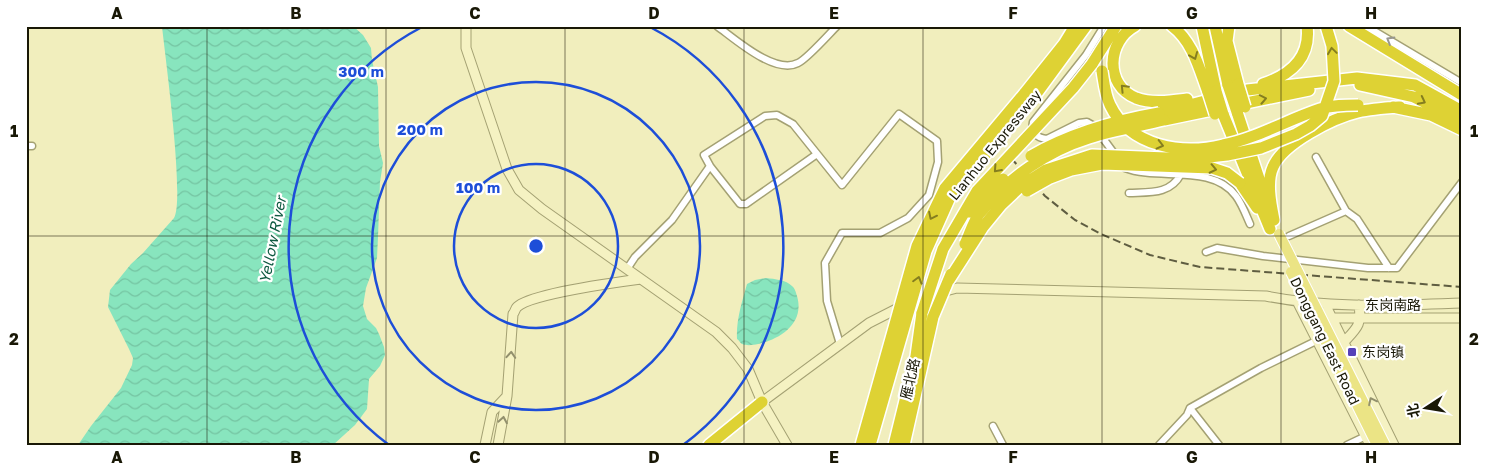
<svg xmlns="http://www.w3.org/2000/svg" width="1488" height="471" font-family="'Golos Text','Noto Sans SC',sans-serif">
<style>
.water{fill:url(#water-waves)}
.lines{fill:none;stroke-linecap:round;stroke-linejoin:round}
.street-casing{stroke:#a4a173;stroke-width:9}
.secondary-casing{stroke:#a4a173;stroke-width:11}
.highway-casing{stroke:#fff;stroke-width:14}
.street{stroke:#fff;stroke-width:6}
.secondary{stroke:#f5f2c2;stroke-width:9}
.highway{stroke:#ded234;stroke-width:11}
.rail{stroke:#5f5d41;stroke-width:2;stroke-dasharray:8 4;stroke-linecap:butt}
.primary-bridge-casing{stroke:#fff;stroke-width:12;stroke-linecap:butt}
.highway-bridge-casing{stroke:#fff;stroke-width:14;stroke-linecap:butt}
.primary-bridge{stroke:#ebe485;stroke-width:10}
.highway-bridge{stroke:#ded234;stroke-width:11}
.oneway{stroke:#98978f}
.oneway2{stroke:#857e1f}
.oneway3{stroke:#92906d}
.grid{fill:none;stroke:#191806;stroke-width:1;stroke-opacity:0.55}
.ring{fill:none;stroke:#1d4ed8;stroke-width:2.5}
.poi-dot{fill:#5541b9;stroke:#fff;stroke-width:2}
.labels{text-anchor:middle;stroke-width:4.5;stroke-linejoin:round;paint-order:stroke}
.street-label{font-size:14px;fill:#191806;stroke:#fff}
.poi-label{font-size:14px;fill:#191806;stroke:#fff;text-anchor:start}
.water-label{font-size:15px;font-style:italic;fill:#0f5a41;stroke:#fff}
.centre{fill:#1d4ed8;stroke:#fff;stroke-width:2.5}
.ring-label{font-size:15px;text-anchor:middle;font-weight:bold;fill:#1d4ed8;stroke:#fff;stroke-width:4.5;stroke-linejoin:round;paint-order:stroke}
.neatline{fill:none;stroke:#191806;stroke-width:2}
.grid-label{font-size:16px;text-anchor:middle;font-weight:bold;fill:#191806}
</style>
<defs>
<pattern id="water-waves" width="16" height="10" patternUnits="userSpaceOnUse" patternTransform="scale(1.25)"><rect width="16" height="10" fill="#88e5be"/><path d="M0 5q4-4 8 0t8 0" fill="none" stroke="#75c4a2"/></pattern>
</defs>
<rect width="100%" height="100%" fill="#f1eebd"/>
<path class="water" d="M162 26H353L363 35 371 48 372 60 378 87 379 146 383 163 380 182 378 237 377 258 366 288 363 306 367 319 376 328 379 334 384 347 385 355 380 366 369 379 367 409 355 425 333 445H78L91 426 121 388 132 365 133 358 129 349 108 307 110 290 131 264 143 253 174 218C185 199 165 56 162 26Z
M766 278C775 279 786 280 792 286 795 288 796 293 797 296 805 323 781 339 758 344 753 345 747 346 742 344 740 343 739 340 737 339 736 320 742 302 747 284L755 280Z"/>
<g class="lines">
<g class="street-casing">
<path id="street" d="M717 26C735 39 775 75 798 63 807 59 829 34 837 26
M1104 26 1086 55 1033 122C1031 132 1036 138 1047 139L1079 123 1087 122 1094 126 1116 156
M1366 26 1462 83
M26 146H32
M1316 157 1346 211 1357 219 1389 268
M710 166 740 204H746L817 154
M1125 168C1158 181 1212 163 1236 196 1242 204 1246 215 1250 224
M1129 193C1149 192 1170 195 1181 174
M1289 236 1346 211
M1206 252 1217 248 1263 256 1368 268H1397L1462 182
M627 269 635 257 672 220 710 166 704 155 765 116 777 115 793 124 842 185 899 114 937 141 938 162 929 195 908 218 880 233H842L825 263 827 301 840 344
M1190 408 1219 445
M993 426 1003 445
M1159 445 1187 415 1190 408 1261 368 1318 340
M1347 445 1366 436"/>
</g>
<g class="secondary-casing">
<path id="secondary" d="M466 26V48L507 169 519 190 542 209 716 332 732 348 748 369 762 402 787 445
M1298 303 1370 445
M1325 304 1394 445
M1315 314 1331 318H1462
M1344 342C1357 328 1362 325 1359 305
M762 402 869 323 916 299 957 288 1266 296C1330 309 1397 305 1462 303
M485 445 492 412 507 396
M498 445 507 396 513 314C515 312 515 309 517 307 530 294 618 282 641 279"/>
</g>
<g class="highway-casing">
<path id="highway" d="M1135 26C1107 41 1104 85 1136 98 1152 104 1171 101 1187 99
M1172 26C1193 42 1199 68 1208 92
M1202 26 1216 91
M1215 26 1228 85
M1229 26 1227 41 1238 84
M1349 26 1462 95
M1092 64 1116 26
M1263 84C1290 75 1311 58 1307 26
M1360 85 1414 97 1462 121
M1024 94 1064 44 1075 26
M1031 101 1086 26
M1393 107 1431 115 1462 130
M1237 112 1266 200
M1159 113 1247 90 1357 78 1415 85 1462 111
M1223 114 1270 229
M1164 120 1309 90
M1240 183 1257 208
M1274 220C1271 205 1266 182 1273 167 1283 143 1333 118 1358 112 1371 109 1386 108 1400 107
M709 445 762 402
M894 445 916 356 922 313
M904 445 933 317"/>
</g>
<use href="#street" class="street"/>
<use href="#secondary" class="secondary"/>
<use href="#highway" class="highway"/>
<path class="rail" d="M1011 158 1045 196 1075 220 1101 234 1150 255 1200 267 1462 287"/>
<g class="primary-bridge-casing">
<path id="primary-bridge" d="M1279 234 1385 445
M1291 272 1377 445"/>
</g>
<g class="highway-bridge-casing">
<path id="highway-bridge" d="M1102 71C1104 83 1105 95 1110 105 1130 147 1182 155 1223 145 1257 138 1287 120 1320 109 1333 105 1345 105 1358 105
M1238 84 1245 107
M1228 85 1237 112
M1216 91 1223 114
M1208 92 1215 114
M1031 156C1071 133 1113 121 1159 113
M1027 191 1050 178 1071 170 1102 164 1212 168 1227 173 1240 183
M970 212 1003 179
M965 244C970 234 973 221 980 213 1008 178 1047 151 1089 138 1113 130 1139 126 1164 120
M949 280 983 227 1001 205 1021 186 1046 170 1092 155 1191 159 1227 155 1261 148 1296 134 1310 126 1322 116 1334 81 1332 46 1326 26
M922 313 943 249 977 191 1073 88 1092 64
M933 317 951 274
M861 445 917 246 945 188 1024 94
M870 445 926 251 951 195 1031 101"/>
</g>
<use href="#primary-bridge" class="primary-bridge"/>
<use href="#highway-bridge" class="highway-bridge"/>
</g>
<defs><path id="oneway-chevron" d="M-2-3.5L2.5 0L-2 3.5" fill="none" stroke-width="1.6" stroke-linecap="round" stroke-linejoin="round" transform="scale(1.25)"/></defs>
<use class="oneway" href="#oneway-chevron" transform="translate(1390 40) rotate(-149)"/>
<g class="oneway2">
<use href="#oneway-chevron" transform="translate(1332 51) rotate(-98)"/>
<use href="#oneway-chevron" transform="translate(1194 56) rotate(68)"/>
<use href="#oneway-chevron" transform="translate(1124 88) rotate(-134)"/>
<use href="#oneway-chevron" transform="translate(1263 99) rotate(-11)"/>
<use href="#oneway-chevron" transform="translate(1422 101) rotate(27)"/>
<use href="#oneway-chevron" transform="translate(1160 145) rotate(14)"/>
<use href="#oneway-chevron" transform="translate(997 169) rotate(132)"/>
<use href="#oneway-chevron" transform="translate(1213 169) rotate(12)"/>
<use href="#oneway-chevron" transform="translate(932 216) rotate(116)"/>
<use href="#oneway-chevron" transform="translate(918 280) rotate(-74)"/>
</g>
<g class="oneway3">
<use href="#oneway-chevron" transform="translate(511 355) rotate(-86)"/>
<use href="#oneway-chevron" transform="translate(1372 401) rotate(-116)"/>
<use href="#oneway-chevron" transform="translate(503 420) rotate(-80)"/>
</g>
<path class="grid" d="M207 26V445M386 26V445M565 26V445M744 26V445M923 26V445M1102 26V445M1281 26V445M26 236H1462"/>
<g class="ring">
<circle cx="536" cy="246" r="82"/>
<circle cx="536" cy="246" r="164"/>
<path d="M389 445A247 247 0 0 1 422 27M650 27A247 247 0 0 1 683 445"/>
</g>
<rect class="poi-dot" x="1347" y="347" width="10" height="10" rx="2.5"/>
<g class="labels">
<g class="street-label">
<text transform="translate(995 145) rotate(-51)" y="5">Lianhuo Expressway</text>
<text x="1393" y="310">东岗南路</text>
<text transform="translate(1325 341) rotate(64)" y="5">Donggang East Road</text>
<text transform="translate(910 379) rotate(-77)" y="5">雁北路</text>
</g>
<g class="poi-label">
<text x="1362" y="357">东岗镇</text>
</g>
<g class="water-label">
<text transform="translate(273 240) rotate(-79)" y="5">Yellow River</text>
</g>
</g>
<circle cx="536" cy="246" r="8" class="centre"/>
<g class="ring-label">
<text x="361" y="77">300 m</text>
<text x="420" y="135">200 m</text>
<text x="478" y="193">100 m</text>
</g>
<rect width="1488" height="471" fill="none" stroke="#ffffff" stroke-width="55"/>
<g transform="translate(1426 408) rotate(258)" stroke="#ffffff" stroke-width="4" paint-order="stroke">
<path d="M0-4L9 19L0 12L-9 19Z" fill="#191806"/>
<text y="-8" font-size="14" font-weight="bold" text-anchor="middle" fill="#191806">北</text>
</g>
<rect x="28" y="28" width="1432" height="416" class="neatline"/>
<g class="grid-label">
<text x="117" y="19">A</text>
<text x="296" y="19">B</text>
<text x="475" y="19">C</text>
<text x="654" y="19">D</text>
<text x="834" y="19">E</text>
<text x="1013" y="19">F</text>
<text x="1192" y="19">G</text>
<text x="1371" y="19">H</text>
<text x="14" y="137">1</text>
<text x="1474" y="137">1</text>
<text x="14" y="345">2</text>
<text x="1474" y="345">2</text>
<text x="117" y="463">A</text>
<text x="296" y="463">B</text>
<text x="475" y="463">C</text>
<text x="654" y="463">D</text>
<text x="834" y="463">E</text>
<text x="1013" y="463">F</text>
<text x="1192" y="463">G</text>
<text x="1371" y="463">H</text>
</g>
</svg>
